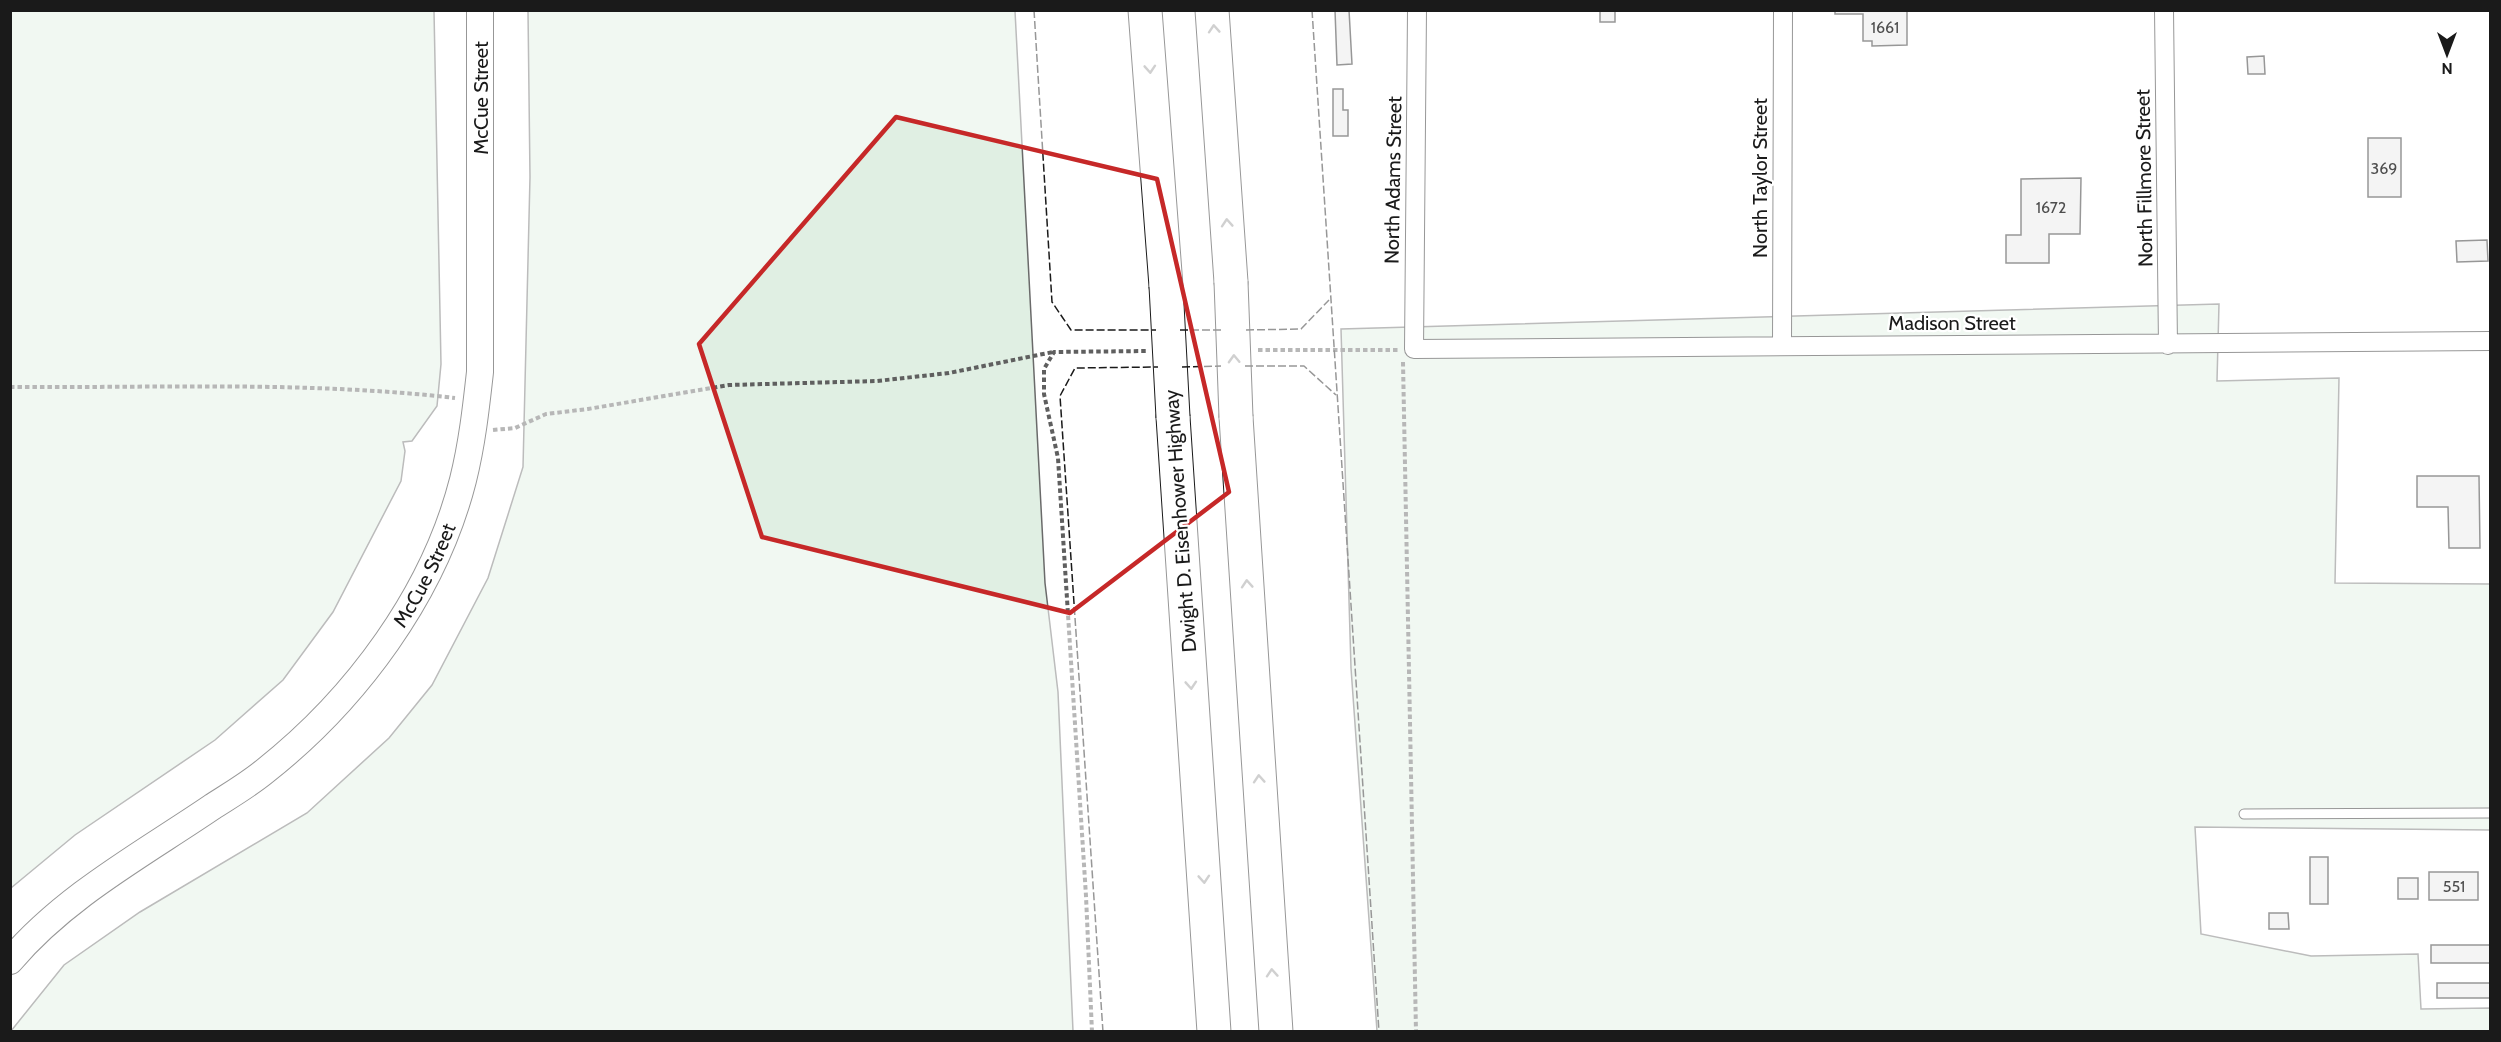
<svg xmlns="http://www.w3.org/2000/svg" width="2501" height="1042" font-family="Cabin,sans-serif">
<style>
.green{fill:#e0efe3;stroke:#6a6a6a;stroke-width:1.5}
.building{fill:#e6e6e6;stroke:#1a1a1a;stroke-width:1.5}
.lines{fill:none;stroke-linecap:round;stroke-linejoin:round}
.lane-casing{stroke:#1a1a1a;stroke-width:11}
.street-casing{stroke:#1a1a1a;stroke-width:20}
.secondary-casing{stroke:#1a1a1a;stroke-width:28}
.highway-casing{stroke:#1a1a1a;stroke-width:35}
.path{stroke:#5f5f5f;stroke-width:4;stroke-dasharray:4.5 3;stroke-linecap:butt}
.lane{stroke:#fff;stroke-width:9}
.street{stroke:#fff;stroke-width:18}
.secondary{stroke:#fff;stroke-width:26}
.highway{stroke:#fff;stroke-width:33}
.highway-bridge-casing{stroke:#1a1a1a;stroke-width:35;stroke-linecap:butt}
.highway-bridge{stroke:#fff;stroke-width:33}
.fence{stroke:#1a1a1a;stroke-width:1.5;stroke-dasharray:8 3;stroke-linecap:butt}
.oneway{stroke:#989898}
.marked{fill:none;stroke:#c62828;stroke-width:4.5;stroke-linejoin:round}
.labels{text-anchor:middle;stroke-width:4.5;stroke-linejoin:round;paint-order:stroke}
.number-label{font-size:16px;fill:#4d4d4d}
.street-label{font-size:20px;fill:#1a1a1a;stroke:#fff}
</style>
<rect width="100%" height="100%" fill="#fff"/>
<path class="green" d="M11 10 434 11 441 364 437 406 412 441 403 442 405 451 401 481 333 612 283 680 215 740 75 835 11 888Z
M528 11H1015L1045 583 1058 692 1073 1031H11L64 965 140 912 307 813 389 738 432 685 488 578 523 467 530 177Z
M2219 304 2217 381 2339 378 2335 583 2490 584V830L2195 827 2201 934 2311 956 2418 954 2421 1009 2490 1008V1031H1377L1351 668 1341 329Z"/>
<path class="building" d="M1335 10H1349L1352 64 1337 65Z
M1600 10H1615V22H1600Z
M1835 10H1907V45L1872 46V41H1863V14H1835Z
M2264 56 2265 74H2248L2247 57Z
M1333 89H1343V110H1348V136H1333Z
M2368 138H2401V197H2368Z
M2081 178 2080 234H2049V263H2006V235H2021V179Z
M2487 240 2488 261 2457 262 2456 241Z
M2417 476H2479L2480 548H2449L2448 507H2417Z
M2310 857H2328V904H2310Z
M2429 872H2478V900H2429Z
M2398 878H2418V899H2398Z
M2269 913H2288L2289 929H2269Z
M2431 945H2490V963H2431Z
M2437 983H2490V998H2437Z"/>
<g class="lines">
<g class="lane-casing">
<path id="lane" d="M2244 814 2490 813"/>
</g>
<g class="street-casing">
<path id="street" d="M1417 10 1414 349 2490 341
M2164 10 2168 345
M1782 346 1783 10"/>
</g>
<g class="secondary-casing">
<g id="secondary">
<path id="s1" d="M10 961C65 896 143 854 212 807 229 796 248 785 265 771 356 699 434 594 463 480 472 444 476 408 480 372V10"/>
</g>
</g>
<g class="highway-casing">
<path id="highway" d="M1145 10 1166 286
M1212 10 1231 282
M1173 417 1214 1032
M1236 417 1276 1032"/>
</g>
<path class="path" d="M1258 350H1398
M1403 362 1416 1032
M10 387C158 388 308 381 455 398
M493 430 515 428 546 414 588 409 729 385 877 381 949 373 1053 352
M1092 1032 1086 896 1058 458 1044 394V369L1054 352 1146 351"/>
<use href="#lane" class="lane"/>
<use href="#street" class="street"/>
<use href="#secondary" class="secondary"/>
<use href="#highway" class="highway"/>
<g class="highway-bridge-casing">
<path id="highway-bridge" d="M1231 282 1236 417
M1166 286 1173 417"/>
</g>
<use href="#highway-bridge" class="highway-bridge"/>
<path class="fence" d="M1034 10 1052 302 1071 330H1156
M1312 10 1379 1032
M1180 330H1222
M1246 330 1301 329 1329 300
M1245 366H1304L1336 395
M1182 367 1221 366
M1103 1032 1060 396 1075 368 1158 367"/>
</g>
<defs><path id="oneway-chevron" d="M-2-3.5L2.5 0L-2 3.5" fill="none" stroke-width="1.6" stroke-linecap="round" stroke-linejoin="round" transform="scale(1.5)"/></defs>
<g class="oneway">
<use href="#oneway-chevron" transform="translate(1214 29) rotate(-94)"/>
<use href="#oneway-chevron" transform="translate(1150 69) rotate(86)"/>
<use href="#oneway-chevron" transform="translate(1227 223) rotate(-94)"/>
<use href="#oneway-chevron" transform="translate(1234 359) rotate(-92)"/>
<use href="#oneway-chevron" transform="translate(1247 584) rotate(-94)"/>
<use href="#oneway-chevron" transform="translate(1191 685) rotate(86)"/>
<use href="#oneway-chevron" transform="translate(1259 779) rotate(-94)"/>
<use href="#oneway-chevron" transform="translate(1204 879) rotate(86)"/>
<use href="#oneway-chevron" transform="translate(1272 973) rotate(-94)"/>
</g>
<path d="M0 0H2501V1042H0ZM896 117 1157 179 1229 492 1070 613 762 537 699 344Z" fill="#fff" fill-opacity=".55" fill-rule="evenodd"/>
<path class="marked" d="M896 117 1157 179 1229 492 1070 613 762 537 699 344Z"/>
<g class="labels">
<g class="number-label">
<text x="1885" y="33">1661</text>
<text x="2384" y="174">369</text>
<text x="2051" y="213">1672</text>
<text x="2454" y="892">551</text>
</g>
<g class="street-label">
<text transform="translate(481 98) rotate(-90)" y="7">McCue Street</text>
<text transform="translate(1760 178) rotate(-90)" y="7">North Taylor Street</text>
<text transform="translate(2144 178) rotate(-91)" y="7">North Fillmore Street</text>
<text transform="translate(1393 180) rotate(-89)" y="7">North Adams Street</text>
<text x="1952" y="330">Madison Street</text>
<text transform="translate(1180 521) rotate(-94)" y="7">Dwight D. Eisenhower Highway</text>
<text dy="7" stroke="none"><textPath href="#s1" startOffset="574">McCue Street</textPath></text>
</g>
</g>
<rect width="2501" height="1042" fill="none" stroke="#1a1a1a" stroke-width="24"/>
<g transform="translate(2447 54) rotate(180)" stroke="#ffffff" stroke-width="4.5" paint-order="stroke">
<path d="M0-4.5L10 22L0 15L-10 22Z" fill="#1a1a1a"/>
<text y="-9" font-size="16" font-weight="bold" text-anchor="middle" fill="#1a1a1a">N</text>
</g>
</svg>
